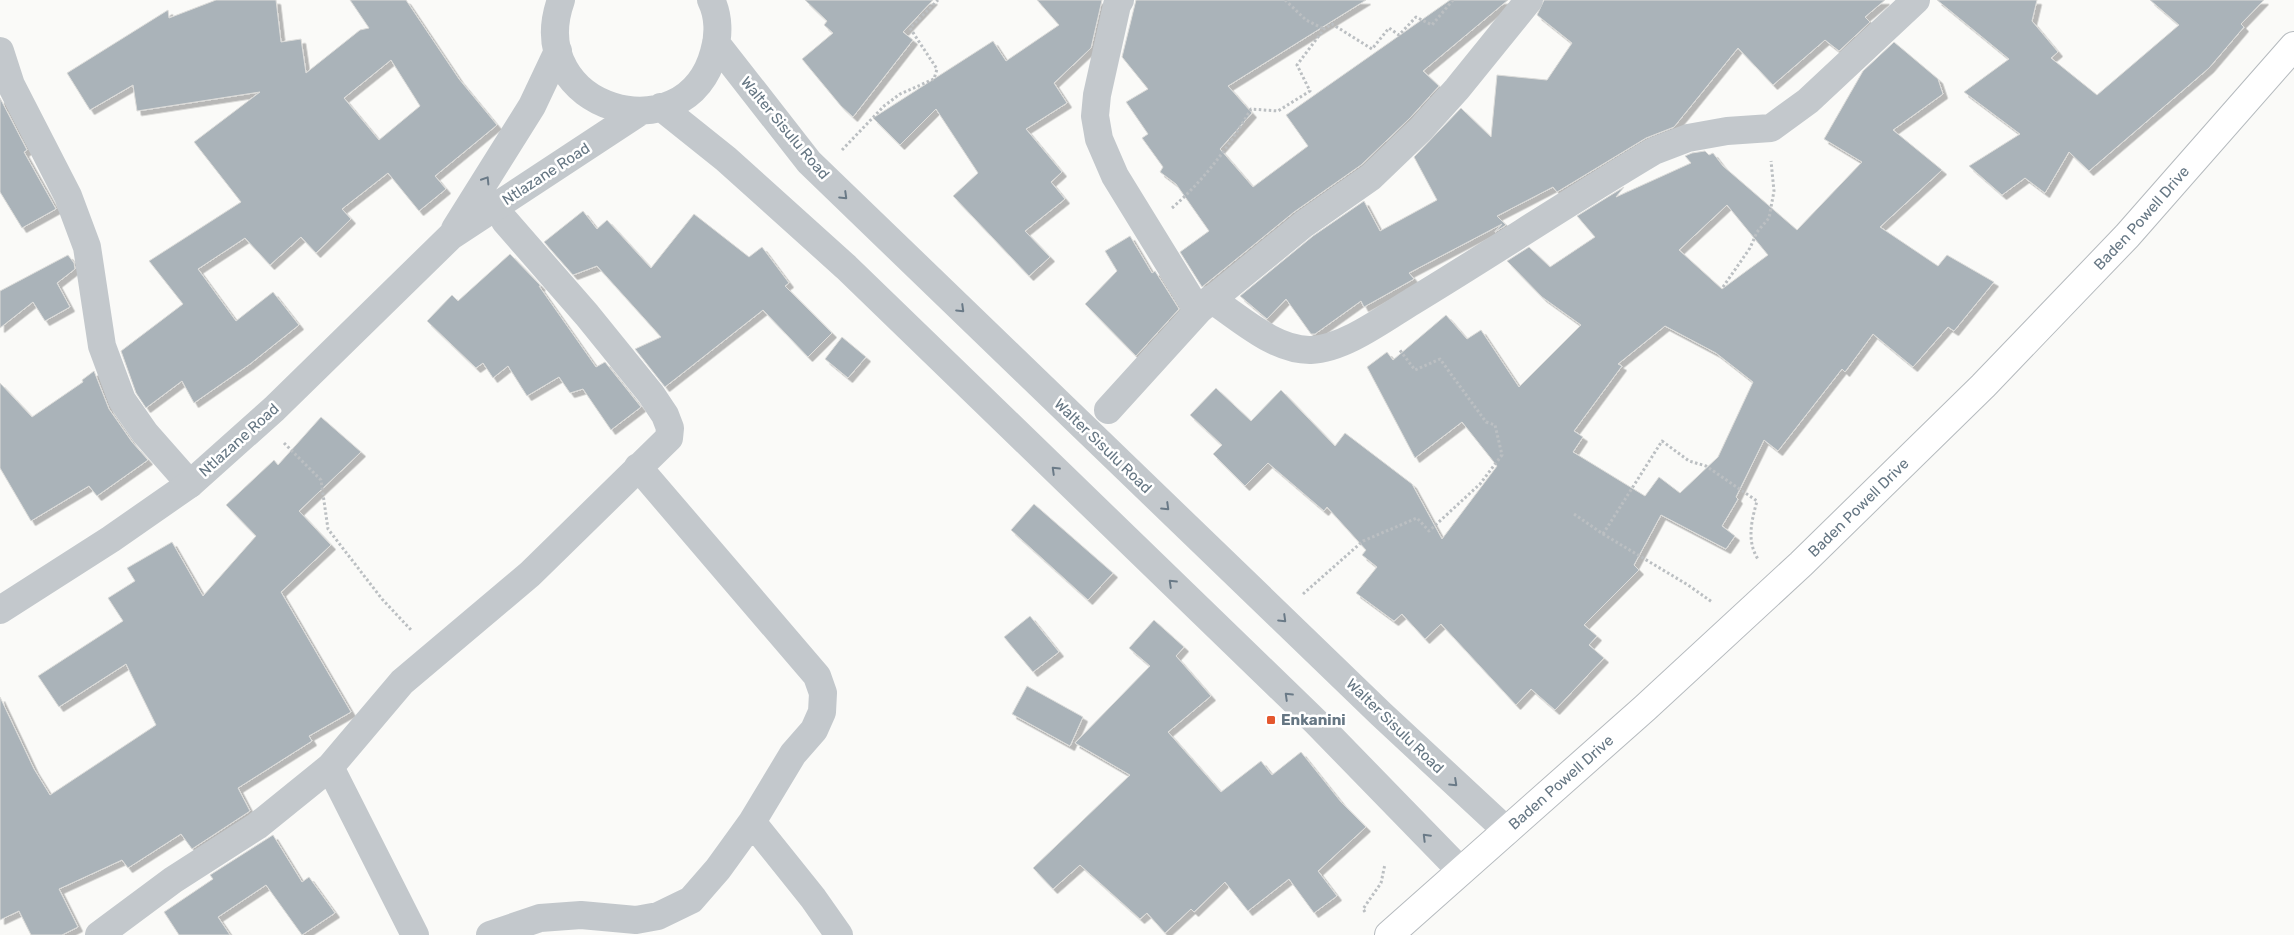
<svg xmlns="http://www.w3.org/2000/svg" width="2294" height="935" font-family="Rubik,sans-serif">
<style>
.building{fill:#aab3b9;stroke:#dcdcda;fill-rule:evenodd;filter:url(#shadow)}
.lines{fill:none;stroke-linecap:round;stroke-linejoin:round}
.primary-casing{stroke:#b5babe;stroke-width:30}
.path{stroke:#bbbfc2;stroke-width:3;stroke-dasharray:2.5 2.5;stroke-linecap:butt}
.minor{stroke:#c3c8cc;stroke-width:28}
.tertiary{stroke:#c3c8cc;stroke-width:28}
.primary{stroke:#fff;stroke-width:28}
.oneway{stroke:#6a7a87}
.poi-dot{fill:#e4572e;stroke:#fff;stroke-width:2}
.labels{text-anchor:middle;stroke-width:5;stroke-linejoin:round;paint-order:stroke}
.street-label{font-size:15px;fill:#657683;stroke:#fff}
.poi-label{font-size:15px;font-weight:bold;fill:#657683;stroke:#fff;text-anchor:start}
</style>
<defs>
<filter id="shadow"><feDropShadow dx="4.5" dy="4.5" stdDeviation="0" flood-color="#0004"/></filter>
</defs>
<rect width="100%" height="100%" fill="#fafaf8"/>
<path class="building" d="M216 0H276L281 42 301 39 306 73 360 30 369 28 350 0H406L459 79 497 125 435 176 446 189 419 211 388 173 342 209 351 219 316 253 301 237 270 265 245 238 198 269 236 321 273 292 299 325 250 364 194 403 182 381 146 408 136 393 121 351 183 304 149 261 241 202 194 142 260 92 137 111 133 85 90 110 67 73 168 10 169 18ZM391 60 420 106 379 140 344 98Z
M805 0H933L903 32 913 40 853 117 841 106 802 59 833 33 824 25 827 21Z
M1037 0H1102L1091 48 1054 83 1067 103 1026 129 1062 172 1051 182 1065 199 1025 231 1050 257 1029 276 953 196 978 173 936 109 900 145 873 118 993 41 1006 61 1059 25Z
M1136 0H1366L1228 86 1252 113 1220 149 1253 187 1308 146 1286 115 1450 0H1508L1423 71 1439 86 1410 118 1361 165 1294 212 1202 287 1180 252 1209 231 1176 184 1160 172 1163 167 1142 138 1148 134 1126 102 1148 89 1122 57Z
M1544 0H1885L1865 17 1870 22 1839 51 1825 40 1773 85 1738 48 1674 127 1646 138 1557 192 1553 187 1497 216 1506 225 1495 232 1502 224 1409 273 1414 279 1364 307 1361 301 1315 334H1311L1286 299 1267 319 1240 296 1313 236 1364 201 1380 231 1437 200 1414 157 1461 108 1491 137 1497 75 1547 80 1572 43 1537 15Z
M1937 0H2037L2032 21 2058 52 2051 58 2097 95 2179 25 2150 0H2264L2241 24 2244 27 2209 68 2089 171 2069 152 2045 193 2025 178 2002 195 1969 166 2020 134 1964 92 2009 59Z
M1894 42 1938 79 1943 94 1893 130 1942 170 1880 227 1938 266 1947 255 1994 282 1954 331 1948 327 1913 367 1873 334 1845 372 1842 369 1778 451 1764 440 1736 497 1738 499 1722 526 1735 536 1726 549 1661 515 1634 565 1639 570 1584 625 1597 636 1589 645 1604 658 1555 710 1531 689 1516 705 1441 624 1425 639 1402 614 1394 621 1356 593 1377 567 1362 555 1366 550 1327 507 1324 511 1268 463 1245 486 1213 454 1222 445 1190 415 1216 388 1251 421 1281 390 1335 446 1345 433 1412 484 1442 539 1497 466 1462 422 1415 458 1367 367 1387 352 1393 360 1446 315 1467 339 1481 330 1519 387 1581 325 1542 297 1507 261 1529 247 1550 267 1595 237 1577 216 1624 187 1616 197 1691 163 1685 156 1692 153 1705 151 1709 155 1713 153 1723 166 1797 230 1862 162 1824 139 1863 71ZM1727 205 1768 255 1722 289 1679 250ZM1665 326 1716 353 1753 382 1718 457 1680 493 1659 477 1645 496 1573 452 1583 437 1574 431 1622 366 1618 364Z
M0 98 27 150 24 152 56 209 22 228 0 192Z
M583 211 597 229 607 220 651 268 694 214 749 257 762 247 789 283 785 286 832 333 808 357 763 310 665 387 635 349 661 337 597 266 573 275 544 242Z
M1130 236 1152 273 1155 271 1179 309 1136 356 1085 304 1117 271 1105 251Z
M510 254 541 286H539L596 367 605 362 641 407 611 430 583 389 570 393 559 377 527 396 508 366 493 378 483 363 476 368 427 321 452 295 458 301Z
M68 255 74 263 75 269 57 283 70 307 45 321 33 302 0 328V291Z
M842 337 866 357 848 378 825 359Z
M94 371 109 409 132 442 148 460 97 496 89 486 31 521 0 468V383L32 417 83 382 82 380Z
M321 417 361 452 299 511 331 545 281 592 351 712 309 736 312 741 238 788 250 811 192 849 181 834 128 868 122 860 59 889 78 927 62 935H31L19 911 0 920V697L34 769 50 795 156 725 126 664 59 707 38 676 123 621 108 598 135 581 127 568 172 542 203 596 256 536 226 505 274 460 278 465Z
M1034 504 1113 573 1088 600 1011 530Z
M1030 616 1059 652 1033 672 1004 637Z
M1154 620 1184 647 1176 656 1211 696 1168 732 1221 792 1261 761 1272 775 1301 752 1341 802 1366 827 1318 871 1337 896 1314 913 1289 879 1248 911 1225 882 1194 912 1191 909 1165 933 1147 913 1140 919 1080 865 1053 889 1033 868 1130 775 1075 743 1150 666 1129 648Z
M1027 686 1083 717 1070 746 1012 714Z
M273 835 302 882 309 877 335 913 302 935 266 885 218 917 230 935H179L164 912 213 879 210 875Z"/>
<g class="lines">
<g class="primary-casing">
<g id="primary">
<path id="s1" d="M1389 935 1645 708 1801 564 1983 386 2127 236 2294 46"/>
</g>
</g>
<path class="path" d="M1285 0 1306 20 1324 29
M842 150 884 106 900 94 934 79 937 69 910 28 938 0
M1172 208C1204 180 1229 147 1251 109L1278 111 1310 91 1297 65 1324 29 1332 24 1372 49 1389 28 1399 35 1416 17 1432 25 1453 0
M1723 287 1750 248 1757 232 1769 218 1774 191 1771 161
M284 443 321 480 328 529 382 599 412 631
M1574 514 1603 534 1688 585 1712 602
M1603 534 1662 441 1689 461 1706 466 1757 501C1752 519 1746 541 1758 559
M1303 594 1363 541 1417 518 1429 531 1480 484 1502 455 1495 425 1486 422 1440 359 1415 370 1399 349
M1365 912 1363 909 1381 883 1385 864"/>
<path class="minor" d="M0 51 11 85 68 196 87 247 102 346 122 400 145 433 190 484
M1211 299C1240 318 1275 351 1311 350 1344 349 1385 318 1413 301 1494 252 1573 199 1654 151L1688 138 1727 131 1771 128 1808 101 1916 0
M1199 310 1304 224 1371 177 1421 129 1457 89 1529 0
M1108 410 1198 311 1115 176 1099 139 1095 116 1097 95 1117 5 1120 0
M330 767 415 935
M752 822 813 898 839 935
M99 935 173 880 257 826 330 767 402 682 530 574 669 438 670 428 665 415 651 394 587 315 505 221
M490 935 540 918 581 915 636 920 658 916 691 900 718 869 752 822 793 754 814 730 822 712 823 693 817 676 638 467"/>
<path class="tertiary" d="M561 0C522 109 686 157 714 52 719 36 719 16 711 0
M716 43 809 162 1381 714 1507 831
M661 107 726 159 846 267 1316 722 1461 871
M455 229 532 106 558 51
M0 610 111 539 190 484 274 409 451 236 641 111"/>
<use href="#primary" class="primary"/>
</g>
<defs><path id="oneway-chevron" d="M-2-3.5L2.5 0L-2 3.5" fill="none" stroke-width="1.6" stroke-linecap="round" stroke-linejoin="round" transform="scale(1.25)"/></defs>
<g class="oneway">
<use href="#oneway-chevron" transform="translate(486 180) rotate(-58)"/>
<use href="#oneway-chevron" transform="translate(844 196) rotate(44)"/>
<use href="#oneway-chevron" transform="translate(961 309) rotate(44)"/>
<use href="#oneway-chevron" transform="translate(1055 470) rotate(-136)"/>
<use href="#oneway-chevron" transform="translate(1166 507) rotate(44)"/>
<use href="#oneway-chevron" transform="translate(1172 583) rotate(-136)"/>
<use href="#oneway-chevron" transform="translate(1283 619) rotate(44)"/>
<use href="#oneway-chevron" transform="translate(1288 696) rotate(-136)"/>
<use href="#oneway-chevron" transform="translate(1454 783) rotate(43)"/>
<use href="#oneway-chevron" transform="translate(1426 837) rotate(-135)"/>
</g>
<rect class="poi-dot" x="1266" y="715" width="10" height="10" rx="2.5"/>
<g class="labels">
<g class="street-label">
<text transform="translate(785 128) rotate(50)" y="5">Walter Sisulu Road</text>
<text transform="translate(546 174) rotate(-33)" y="5">Ntlazane Road</text>
<text dy="5" stroke="none"><textPath href="#s1" startOffset="1040">Baden Powell Drive</textPath></text>
<text transform="translate(239 440) rotate(-42)" y="5">Ntlazane Road</text>
<text transform="translate(1103 446) rotate(44)" y="5">Walter Sisulu Road</text>
<text dy="5" stroke="none"><textPath href="#s1" startOffset="635">Baden Powell Drive</textPath></text>
<text transform="translate(1395 726) rotate(44)" y="5">Walter Sisulu Road</text>
<text dy="5" stroke="none"><textPath href="#s1" startOffset="230">Baden Powell Drive</textPath></text>
</g>
<g class="poi-label">
<text x="1281" y="725">Enkanini</text>
</g>
</g>
</svg>
